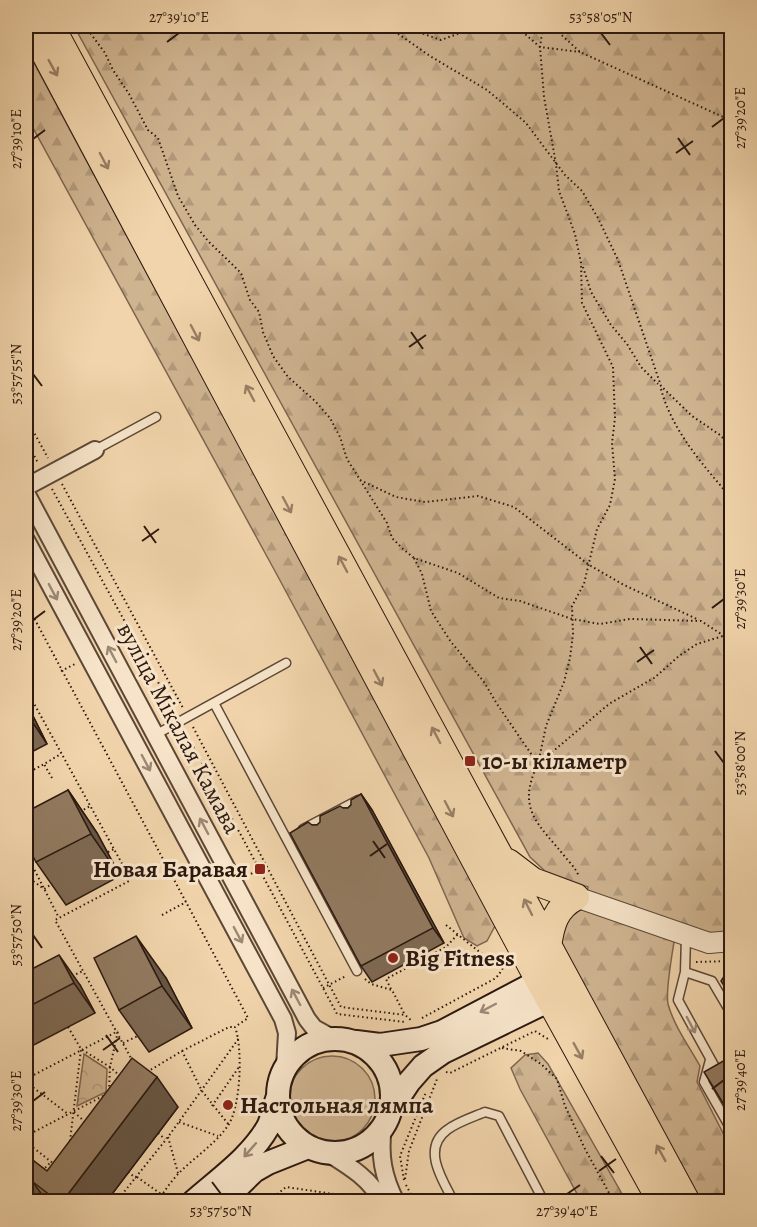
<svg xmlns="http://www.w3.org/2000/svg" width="757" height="1227" font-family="Alegreya,serif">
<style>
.green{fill:#cfb490;stroke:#7d6650;stroke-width:1.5}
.forest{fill:url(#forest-firs);stroke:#7d6650;stroke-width:1.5}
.park{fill:url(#park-crowns);stroke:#7d6650;stroke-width:1.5}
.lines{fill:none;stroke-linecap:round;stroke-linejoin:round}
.service-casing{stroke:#5c4736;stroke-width:11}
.minor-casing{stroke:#5c4736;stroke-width:20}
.tertiary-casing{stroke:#5c4736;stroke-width:22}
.secondary-casing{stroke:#2b180f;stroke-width:26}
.primary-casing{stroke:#2b180f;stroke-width:28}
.path{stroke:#2b180f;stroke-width:2;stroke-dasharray:1.5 3;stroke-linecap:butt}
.service{stroke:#f6e3c8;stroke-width:8}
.minor{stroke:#f6e3c8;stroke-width:16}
.tertiary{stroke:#f6e3c8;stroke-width:20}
.secondary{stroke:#f6e3c8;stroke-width:22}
.primary{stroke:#f1d4ab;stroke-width:26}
.wall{fill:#7e6953;stroke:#2b180f;stroke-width:1.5}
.shaded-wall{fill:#665543;stroke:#2b180f;stroke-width:1.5}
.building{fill:#927a60;stroke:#2b180f;stroke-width:1.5}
.oneway{stroke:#987f65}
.oneway2{stroke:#9b8875}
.ticks{fill:none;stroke:#2b180f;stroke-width:2}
.poi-dot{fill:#8f2418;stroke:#f6e3c8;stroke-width:2}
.labels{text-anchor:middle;stroke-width:6;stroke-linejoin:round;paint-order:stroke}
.street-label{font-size:24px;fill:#2b180f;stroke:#f6e3c8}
.poi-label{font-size:24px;font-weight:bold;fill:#2b180f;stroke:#f6e3c8;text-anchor:start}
.neatline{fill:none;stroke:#2b180f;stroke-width:2}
.ticks-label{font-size:15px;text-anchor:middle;fill:#2b180f}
</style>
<defs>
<pattern id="forest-firs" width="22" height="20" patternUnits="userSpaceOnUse" patternTransform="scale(1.5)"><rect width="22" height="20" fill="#cfb490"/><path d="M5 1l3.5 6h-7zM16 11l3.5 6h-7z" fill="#b29a7b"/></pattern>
<pattern id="park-crowns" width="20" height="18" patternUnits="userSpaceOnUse" patternTransform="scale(1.5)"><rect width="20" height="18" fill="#cfb490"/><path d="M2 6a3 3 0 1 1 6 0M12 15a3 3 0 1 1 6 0" fill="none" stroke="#b29a7b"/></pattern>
</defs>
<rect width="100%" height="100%" fill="#f1d4ab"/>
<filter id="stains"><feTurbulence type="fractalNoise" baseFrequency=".00333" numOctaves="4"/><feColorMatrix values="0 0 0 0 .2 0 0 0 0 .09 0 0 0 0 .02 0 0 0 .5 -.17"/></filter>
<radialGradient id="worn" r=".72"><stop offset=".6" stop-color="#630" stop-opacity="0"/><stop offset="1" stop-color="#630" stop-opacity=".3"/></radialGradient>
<path class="green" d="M289 1099a43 43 0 1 1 86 0a43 43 0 1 1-86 0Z"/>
<path class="forest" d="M74 26H731V933L717 935 677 925C674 943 665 989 668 1004 674 1026 689 1046 700 1066L697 1082 731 1149V1201H699L554 935 572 914 583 908 588 887 545 871 530 857Z
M26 48 496 924 487 941 477 946 464 938 429 858 276 573 26 115Z
M538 1053 548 1064 626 1201H581L520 1089 511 1068 525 1055Z"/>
<path class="park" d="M84 1054 107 1069 106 1092 77 1106Z"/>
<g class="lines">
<g class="service-casing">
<path id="service" d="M26 178 28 177
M95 450 156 417
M214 703 357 971
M155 735 286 663
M303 829 358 800
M686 937 685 972 678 1000 716 1069 722 1071 732 1065
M685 972 712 981 732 1015
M710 1060 704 1082 732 1131
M454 1202C443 1181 421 1149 447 1130 457 1122 473 1117 485 1112L499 1116 544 1202"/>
</g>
<g class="minor-casing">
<path id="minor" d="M26 487 95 450
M26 493 307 1019 314 1028 334 1039
M26 540 283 1019 287 1033 285 1067
M383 1127C379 1155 383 1177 396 1202
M328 1153C349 1166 371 1179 382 1202"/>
</g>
<g class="tertiary-casing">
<path id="tertiary" d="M576 897 709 943 732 941"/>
</g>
<g class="secondary-casing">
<path id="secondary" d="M278 1096a57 57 0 1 1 114 0a57 57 0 1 1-114 0Z
M356 1042 380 1045 421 1039 442 1032 539 981 558 979
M391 1109 409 1082 423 1066 443 1052 550 1000 560 985
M193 1202C219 1179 251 1157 268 1127 272 1119 274 1108 277 1099
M222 1202 254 1171 268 1163 308 1147"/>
</g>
<g class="primary-casing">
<path id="primary" d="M30 26 539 981 661 1202
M51 26 687 1202
M508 862 533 881 576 897
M548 947C551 925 555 908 576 897"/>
</g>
<path class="path" d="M85 26 105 53 113 70 129 94 148 130 158 138 178 196 195 225 208 241 241 273 250 300 259 312 263 332 273 356 288 377 316 402 330 418 340 437 347 459 387 523 392 538 403 549 414 558 458 573 499 598 520 601 572 619 600 624 630 619 701 621 732 641
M387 26 430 56 487 90 505 105 526 123 565 175 582 191 598 218 618 260 661 386 692 416 720 435 732 447
M510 26 518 28 540 47 580 52
M552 26 580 52 732 121
M392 30 405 29 421 33 441 40 460 33 473 26
M583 267 591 292 611 325 627 344 641 367 658 384
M661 389C672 431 704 466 732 499
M26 418 48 458
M26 440 38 463
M360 480 396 497 425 502 478 496 514 507 589 565 624 585 699 620
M62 484 183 708
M52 489 175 713
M414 558 422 574 431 611 451 642 484 682 497 704 538 764C515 810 540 825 566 858 571 864 577 870 579 877
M26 603 248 1018 235 1027C243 1048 241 1109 227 1127 214 1145 195 1157 180 1172 171 1181 164 1192 157 1202
M61 671 75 664
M26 689 131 880 55 920 132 1060
M193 727 341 1007 405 1015 412 1021
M185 731 337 1014 405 1022
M538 764 546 726 564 682 570 658 573 634 572 606 584 584 597 529 610 505 615 479 612 443 615 418 613 367 582 303 581 263 575 234 559 191 556 164 544 97 540 47 543 26
M538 764 609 704 654 678 679 656 697 644 723 636
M26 774 44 764
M52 778 44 764 61 754
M80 812 90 806
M26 852 29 859 26 862
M108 852 114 849
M32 854 29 859 59 918
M26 876 44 889 52 884
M247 876 260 869
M162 915 186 902
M446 925 502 970
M696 962 732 961
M72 976 83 971
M365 979 371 984 392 990 405 1015
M323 988 346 976
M391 989 386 979 446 947 458 934
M422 1018 496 978 502 970 505 959
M68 1027 81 1049 110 1067 120 1076
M123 1043 140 1035
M502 1048 521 1051 541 1064 557 1079 565 1106 585 1149 614 1202
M182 1051 229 1027H235
M147 1072 182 1051 202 1091 229 1125
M446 1072 450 1073 535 1031 548 1039
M26 1079 118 1031
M26 1082 68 1114
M109 1091 110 1067 118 1031
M212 1106 239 1067
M74 1112 85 1122
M179 1122 218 1136
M158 1133 165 1139
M26 1136 105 1095
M168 1137 178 1173
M70 1141 81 1049
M26 1142 54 1164
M42 1171 51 1162
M128 1172 136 1178
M137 1177 161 1194
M405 1179 409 1151 437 1079
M404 1180 400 1156 426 1092
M406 1185 415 1202
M348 1196 351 1202
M116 1202 168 1137 239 1038
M273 1202 275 1196 286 1187 354 1197 356 1202"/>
<use href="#service" class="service"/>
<use href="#minor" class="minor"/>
<use href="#tertiary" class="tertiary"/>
<use href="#secondary" class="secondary"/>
<use href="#primary" class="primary"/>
</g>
<path class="wall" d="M26 702 47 744 26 755Z
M68 790 97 833 120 876 66 905 36 862Z
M361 794 372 810 444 943 372 982 361 966 312 825H317L343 808H348Z
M26 972 80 985 95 1013 26 1049Z
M166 978 192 1028 149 1052 119 1010Z
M178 1107 106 1202H26V1155L47 1171Z"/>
<path class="shaded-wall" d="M26 702 47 744 26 712Z
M68 790 97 833 120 876 91 834Z
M361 794 372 810 444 943 433 928Z
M136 936 166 978 192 1028 162 986Z
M59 955 80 985 95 1013 74 983Z
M157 1077 178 1107 106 1202H62Z
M33 1182 47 1202H30L26 1195V1192Z"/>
<path class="building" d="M68 790 91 834 36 862 26 843V812Z
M361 794 433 928 361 966 290 833 308 822 312 825H317L320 822V816L340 806 343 808H348L351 805V800Z
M136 936 162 986 119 1010 94 958Z
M59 955 74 983 26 1008V972Z
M732 964V998L721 981Z
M732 1056V1118L704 1072Z
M132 1058 157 1077 62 1202H59L33 1182 26 1192V1155L47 1171Z"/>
<defs><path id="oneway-shaft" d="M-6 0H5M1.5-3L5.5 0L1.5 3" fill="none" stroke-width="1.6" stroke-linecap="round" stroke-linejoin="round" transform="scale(1.5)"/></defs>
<g class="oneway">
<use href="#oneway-shaft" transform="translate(53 68) rotate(61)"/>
<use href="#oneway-shaft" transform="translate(104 161) rotate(62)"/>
<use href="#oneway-shaft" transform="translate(195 333) rotate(62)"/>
<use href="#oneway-shaft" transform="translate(250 393) rotate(-118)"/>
<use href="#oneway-shaft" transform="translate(287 505) rotate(62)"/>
<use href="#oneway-shaft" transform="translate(343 564) rotate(-118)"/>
<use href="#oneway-shaft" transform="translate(378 678) rotate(62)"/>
<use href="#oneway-shaft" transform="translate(436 735) rotate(-118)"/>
<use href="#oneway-shaft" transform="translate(449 809) rotate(62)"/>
<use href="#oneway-shaft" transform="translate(528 907) rotate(-117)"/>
<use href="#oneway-shaft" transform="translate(578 1051) rotate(61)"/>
<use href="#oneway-shaft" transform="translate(661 1153) rotate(-119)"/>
</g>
<g class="oneway2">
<use href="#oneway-shaft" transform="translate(53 592) rotate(62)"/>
<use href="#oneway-shaft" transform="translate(112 654) rotate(-118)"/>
<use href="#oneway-shaft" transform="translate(146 763) rotate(62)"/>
<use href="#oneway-shaft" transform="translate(204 826) rotate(-118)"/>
<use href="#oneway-shaft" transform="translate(238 935) rotate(62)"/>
<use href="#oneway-shaft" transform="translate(296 997) rotate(-118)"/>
<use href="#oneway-shaft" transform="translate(488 1008) rotate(152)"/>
<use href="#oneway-shaft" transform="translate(691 1025) rotate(62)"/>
<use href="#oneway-shaft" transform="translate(250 1150) rotate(131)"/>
</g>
<path class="ticks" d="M601 33 610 45M167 42 179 33M712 127 724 118M678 138 690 155M33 139 45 130M676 153 693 141M411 332 423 349M409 347 426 335M33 374 42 386M144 526 156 543M142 541 159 529M712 608 724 599M33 620 45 611M640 647 652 664M637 662 654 650M715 751 724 763M373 841 385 858M370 856 387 844M33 935 42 948M106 1035 118 1052M103 1050 120 1038M712 1089 724 1080M33 1101 45 1092M601 1156 614 1173M599 1171 616 1159M212 1182 221 1194M567 1194 580 1185"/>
<g class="poi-dot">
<rect x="464" y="755" width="12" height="12" rx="3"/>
<rect x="254" y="863" width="12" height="12" rx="3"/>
<circle cx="393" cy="958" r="6"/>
<circle cx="228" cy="1105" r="6"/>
</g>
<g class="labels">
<g class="street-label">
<text transform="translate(179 728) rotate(62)" y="8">вуліца Мікалая Камава</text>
</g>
<g class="poi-label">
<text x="482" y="769">10-ы кіламетр</text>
<text x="248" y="877" text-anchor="end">Новая Баравая</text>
<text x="405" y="966">Big Fitness</text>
<text x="240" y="1113">Настольная лямпа</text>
</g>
</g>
<rect width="757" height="1227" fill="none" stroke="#f1d4ab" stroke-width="66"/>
<rect x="33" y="33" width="691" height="1161" class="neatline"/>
<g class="ticks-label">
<text x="179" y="22">27°39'10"E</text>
<text x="601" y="22">53°58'05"N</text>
<text transform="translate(740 118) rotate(-90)" y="5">27°39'20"E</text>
<text transform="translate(16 139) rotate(-90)" y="5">27°39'10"E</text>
<text transform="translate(16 374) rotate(-90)" y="5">53°57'55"N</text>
<text transform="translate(740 599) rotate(-90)" y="5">27°39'30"E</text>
<text transform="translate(16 620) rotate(-90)" y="5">27°39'20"E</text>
<text transform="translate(740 763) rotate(-90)" y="5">53°58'00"N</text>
<text transform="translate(16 935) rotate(-90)" y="5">53°57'50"N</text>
<text transform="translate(740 1080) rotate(-90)" y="5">27°39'40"E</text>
<text transform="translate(16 1101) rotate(-90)" y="5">27°39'30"E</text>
<text x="221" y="1216">53°57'50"N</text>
<text x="567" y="1216">27°39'40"E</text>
</g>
<rect width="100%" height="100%" filter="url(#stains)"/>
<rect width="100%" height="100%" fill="url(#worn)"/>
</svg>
